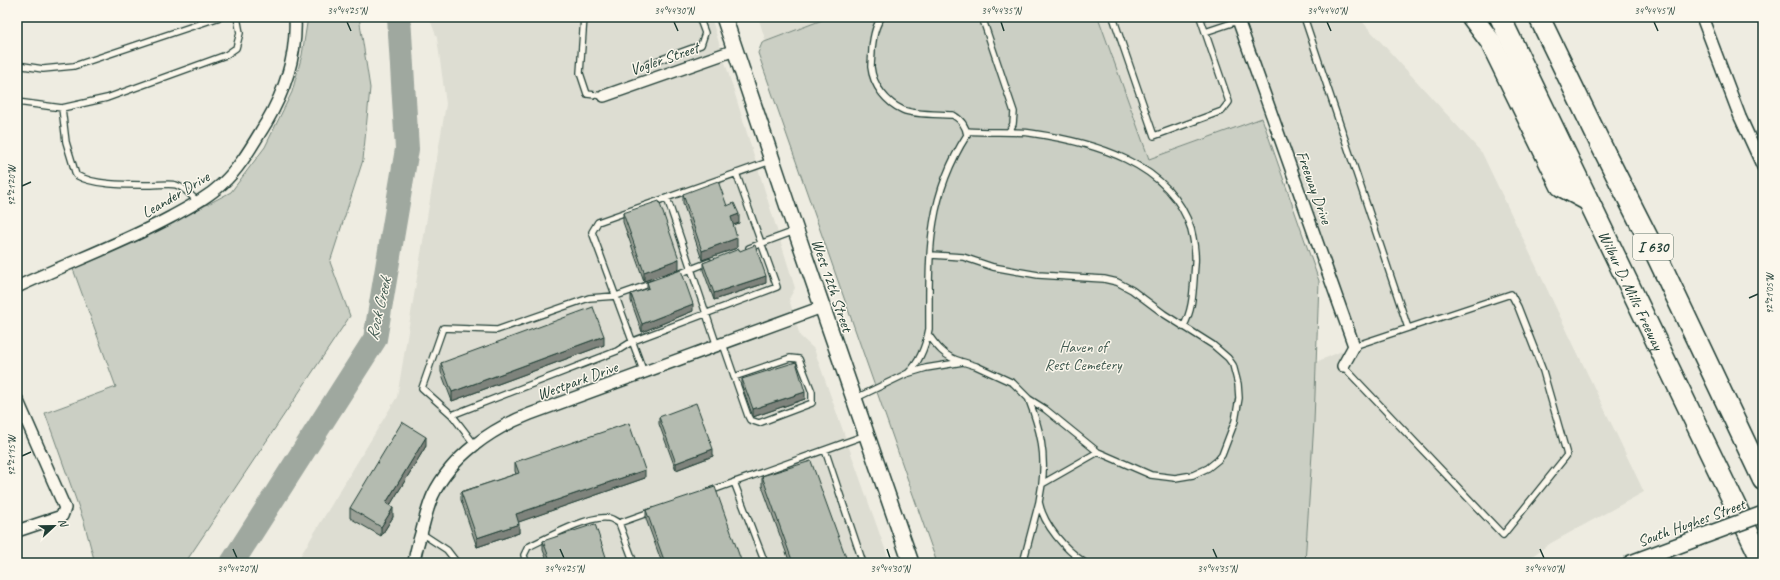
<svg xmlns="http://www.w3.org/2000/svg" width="1780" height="580" font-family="Caveat,sans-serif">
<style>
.built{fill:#ddddd2}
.green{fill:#cbcfc4;stroke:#75867c}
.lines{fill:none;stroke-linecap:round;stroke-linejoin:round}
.river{stroke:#9fa89f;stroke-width:24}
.lane-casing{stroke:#1f3d34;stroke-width:8}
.street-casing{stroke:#1f3d34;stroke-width:14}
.secondary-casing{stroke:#1f3d34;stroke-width:18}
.highway-casing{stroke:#1f3d34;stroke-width:23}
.lane{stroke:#fbf7ec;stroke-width:5.5}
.street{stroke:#fbf7ec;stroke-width:11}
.secondary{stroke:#fbf7ec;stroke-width:15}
.highway{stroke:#fbf7ec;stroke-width:20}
.secondary-bridge-casing{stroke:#1f3d34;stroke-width:18;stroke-linecap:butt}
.secondary-bridge{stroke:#fbf7ec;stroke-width:15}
.wall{fill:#9ba197;stroke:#1f3d34}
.shaded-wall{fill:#7e837b;stroke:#1f3d34}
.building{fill:#b4bbb0;stroke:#1f3d34}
.ticks{fill:none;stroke:#1f3d34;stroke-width:1.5}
.labels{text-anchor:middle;stroke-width:3;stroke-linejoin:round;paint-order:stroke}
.shield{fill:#fbf7ec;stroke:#61756b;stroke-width:1}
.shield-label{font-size:15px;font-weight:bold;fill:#1f3d34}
.street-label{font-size:16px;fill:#1f3d34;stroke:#fbf7ec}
.park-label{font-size:16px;fill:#415a51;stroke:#fbf7ec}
.water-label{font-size:17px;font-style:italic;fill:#455d54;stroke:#fbf7ec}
.neatline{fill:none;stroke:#1f3d34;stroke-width:1.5}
.ticks-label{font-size:10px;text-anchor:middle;fill:#1f3d34}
</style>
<rect width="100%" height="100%" fill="#eeece1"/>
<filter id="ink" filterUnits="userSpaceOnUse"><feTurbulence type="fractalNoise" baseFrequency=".025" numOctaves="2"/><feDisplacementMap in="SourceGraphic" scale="8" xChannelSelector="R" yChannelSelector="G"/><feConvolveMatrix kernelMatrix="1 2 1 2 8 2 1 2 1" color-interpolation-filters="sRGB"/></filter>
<g filter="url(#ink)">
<path class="built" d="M429 17H711L795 288 789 299 800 336 814 349 890 563H296L397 397 446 104 437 38Z
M758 17H830L766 42Z
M1098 17H1358L1482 153 1644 492 1551 543 1522 563H1305L1316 362 1354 346 1271 115 1149 159Z"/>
<path class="green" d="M308 17H359L370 88 363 160 330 262 350 316 185 563H95L84 522 45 413 116 387 73 269 153 233 231 192 265 147 292 92 302 55Z
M830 17H1098L1149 159 1262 118 1319 281 1314 422 1305 563H937L758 53 762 43Z"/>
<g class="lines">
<path class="river" d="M232 563 375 339 407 149 399 17"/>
<g class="lane-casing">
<path id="lane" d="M584 17 580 73 587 94 604 96
M882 17C875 25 873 38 872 49 872 55 871 62 871 67 873 86 887 103 903 110 914 115 940 114 953 115 960 119 966 126 967 135 926 199 929 256 929 329 926 344 920 362 908 373
M982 17 1014 112 1013 124 1009 132
M1113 17 1154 136 1222 111 1229 102 1200 17
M1304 17 1408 328
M1205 32 1238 21
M648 64 701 45 705 33 699 17
M17 65 43 69 74 66 220 17
M17 102 62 108 107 98 226 55 236 48 240 33 237 17
M62 108 66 142 76 175C95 186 129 185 152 185 159 185 170 183 176 185 185 188 192 196 198 202
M966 131C988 133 1009 131 1030 133 1092 142 1170 162 1191 229 1194 241 1196 253 1195 265 1193 286 1194 309 1183 327
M667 198 717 346
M749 248 795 231
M676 275 709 262
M928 334C937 347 945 357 960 361
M723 344 748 416 750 420 759 423 812 403V392L799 359 790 358 734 377
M1343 366 1503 535 1567 455 1543 371 1518 307 1511 294 1354 346
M644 373 592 232 598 222 771 161
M854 399 906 374 926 368 963 362 976 366 1013 383 1029 399 1045 409 1098 452 1151 475 1175 478 1193 475 1208 468 1218 460 1222 455 1235 421 1239 398 1238 384 1233 365 1228 358 1213 345 1164 314 1132 290 1117 282 1104 279 1038 275 993 267 963 257 931 255
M1029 400C1040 429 1046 453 1042 484
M452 415 422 388 443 328 497 330 589 298 616 296 653 283
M475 445 452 415 617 351 633 341 777 287 736 173
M825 450 863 563
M734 482 765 563
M710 491 866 435
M1039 502 1042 484 1098 452
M421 533 447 550 457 563
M526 563 524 555 528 547C547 538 588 515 608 518 612 518 616 522 619 523
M634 563 619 523 653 511
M1023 563 1039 502C1044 526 1065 549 1085 563"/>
</g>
<g class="street-casing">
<path id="street" d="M1237 17 1354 346 1343 366
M1702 17 1740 117 1763 167
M604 96 735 50
M17 287C68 263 121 244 171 217 189 207 207 198 222 184 240 168 253 144 266 123 285 91 297 54 295 17
M17 399 65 508 62 516 17 531
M414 563C415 552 419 541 422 530 425 519 428 506 433 495 452 456 491 429 530 414L822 307"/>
</g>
<g class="secondary-casing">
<path id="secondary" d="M724 17 796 231 911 563
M1631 563 1698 538"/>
</g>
<g class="highway-casing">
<g id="highway">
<path d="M1472 17 1490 41 1561 186 1587 200"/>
<path id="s1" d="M1500 17 1763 563"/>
<path d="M1539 17 1601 145 1654 250 1763 480"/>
</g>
</g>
<use href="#lane" class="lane"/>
<use href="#street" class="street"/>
<use href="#secondary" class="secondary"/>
<use href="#highway" class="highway"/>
<g class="secondary-bridge-casing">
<path id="secondary-bridge" d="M1698 538 1763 514"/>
</g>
<use href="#secondary-bridge" class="secondary-bridge"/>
</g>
<path class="wall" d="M683 194 727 206 739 223 733 225 737 248 702 260 683 203Z
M623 213 679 269 644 281 623 222Z
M740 251 766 283 714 300 703 270V263Z
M647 282 693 311 642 332 631 301V294L647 288Z
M604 345 452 401 441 372V363Z
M742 379 805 399 753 417 742 386Z
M659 417 713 456 676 470 659 424Z
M426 446 390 505 393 517 381 536 350 518V508Z
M515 462 645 478 518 522 519 533 477 547 461 500V492L516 474 515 471Z
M762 476 848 563H790L762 486Z
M646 510 742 563H662L646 519Z
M543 541 608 563H548L543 550Z"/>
<path class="shaded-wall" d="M739 214V223L731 226V217Z
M737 238V248L702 260V251Z
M679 259V269L644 281V272Z
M766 276V283L714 300V293Z
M693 304V311L642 332V324Z
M604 336V345L452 401V392Z
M805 392V399L753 417V409Z
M426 437V446L386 512V503Z
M713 449V456L676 470V463Z
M645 470V478L516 523V514Z
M393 508V517L381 536V527Z
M519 524V533L477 547V538Z"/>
<path class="building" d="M718 181 727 206 734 203 739 214 731 217 737 238 702 251 683 194Z
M659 201 679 259 644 272 623 213Z
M755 245 766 276 714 293 703 263 739 249 740 251Z
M681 270 693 304 642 324 631 294 649 288 647 282Z
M593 307 604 336 452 392 441 363Z
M796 362 805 392 753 409 742 379Z
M696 403 713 449 676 463 659 417Z
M402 422 426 437 386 503 393 508 381 527 350 508Z
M629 423 645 470 516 514 519 524 477 538 461 492 519 473 515 462Z
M811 461 848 563H793L762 476Z
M715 487 742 563H665L646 510Z
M595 524 608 563H551L543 541Z"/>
</g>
<path class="ticks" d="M347 22 351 31M674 22 678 31M1001 22 1004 31M1327 22 1331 31M1654 22 1658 31M22 186 31 182M1749 298 1758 294M22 456 31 452M233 549 237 558M560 549 564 558M887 549 890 558M1213 549 1217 558M1540 549 1544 558"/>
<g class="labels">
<rect class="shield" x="1633" y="234" width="40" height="26" rx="3"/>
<g class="shield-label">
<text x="1653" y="252">I 630</text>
</g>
<g class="street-label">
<text transform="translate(664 58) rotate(-19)" y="6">Vogler Street</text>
<text transform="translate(1315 187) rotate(70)" y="6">Freeway Drive</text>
<text transform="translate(175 194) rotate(-31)" y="6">Leander Drive</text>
<text transform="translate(833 285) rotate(71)" y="6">West 12th Street</text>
<text dy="6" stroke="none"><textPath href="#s1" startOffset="303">Wilbur D. Mills Freeway</textPath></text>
<text transform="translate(577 380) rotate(-20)" y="6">Westpark Drive</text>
<text transform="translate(1691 522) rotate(-20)" y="6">South Hughes Street</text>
</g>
<g class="park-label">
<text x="1083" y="352">Haven of<tspan x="1083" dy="18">Rest Cemetery</tspan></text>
</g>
<g class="water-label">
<text transform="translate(378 309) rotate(-77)" y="6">Rock Creek</text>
</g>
</g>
<rect width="1780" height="580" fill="none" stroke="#fbf7ec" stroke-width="44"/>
<g transform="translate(54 526) rotate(68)" stroke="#fbf7ec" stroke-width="3" paint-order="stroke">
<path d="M0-3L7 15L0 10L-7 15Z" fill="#1f3d34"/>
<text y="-6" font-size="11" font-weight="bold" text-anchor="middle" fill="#1f3d34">N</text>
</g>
<rect x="22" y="22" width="1736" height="536" class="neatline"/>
<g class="ticks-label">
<text x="347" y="14">34°44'25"N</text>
<text x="674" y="14">34°44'30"N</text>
<text x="1001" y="14">34°44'35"N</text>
<text x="1327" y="14">34°44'40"N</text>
<text x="1654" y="14">34°44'45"N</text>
<text transform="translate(11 186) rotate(-90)" y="4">92°21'20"W</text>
<text transform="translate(1769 294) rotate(-90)" y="4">92°21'05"W</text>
<text transform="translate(11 456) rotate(-90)" y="4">92°21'15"W</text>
<text x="237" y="572">34°44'20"N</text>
<text x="564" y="572">34°44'25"N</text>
<text x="890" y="572">34°44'30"N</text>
<text x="1217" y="572">34°44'35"N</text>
<text x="1544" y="572">34°44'40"N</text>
</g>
</svg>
